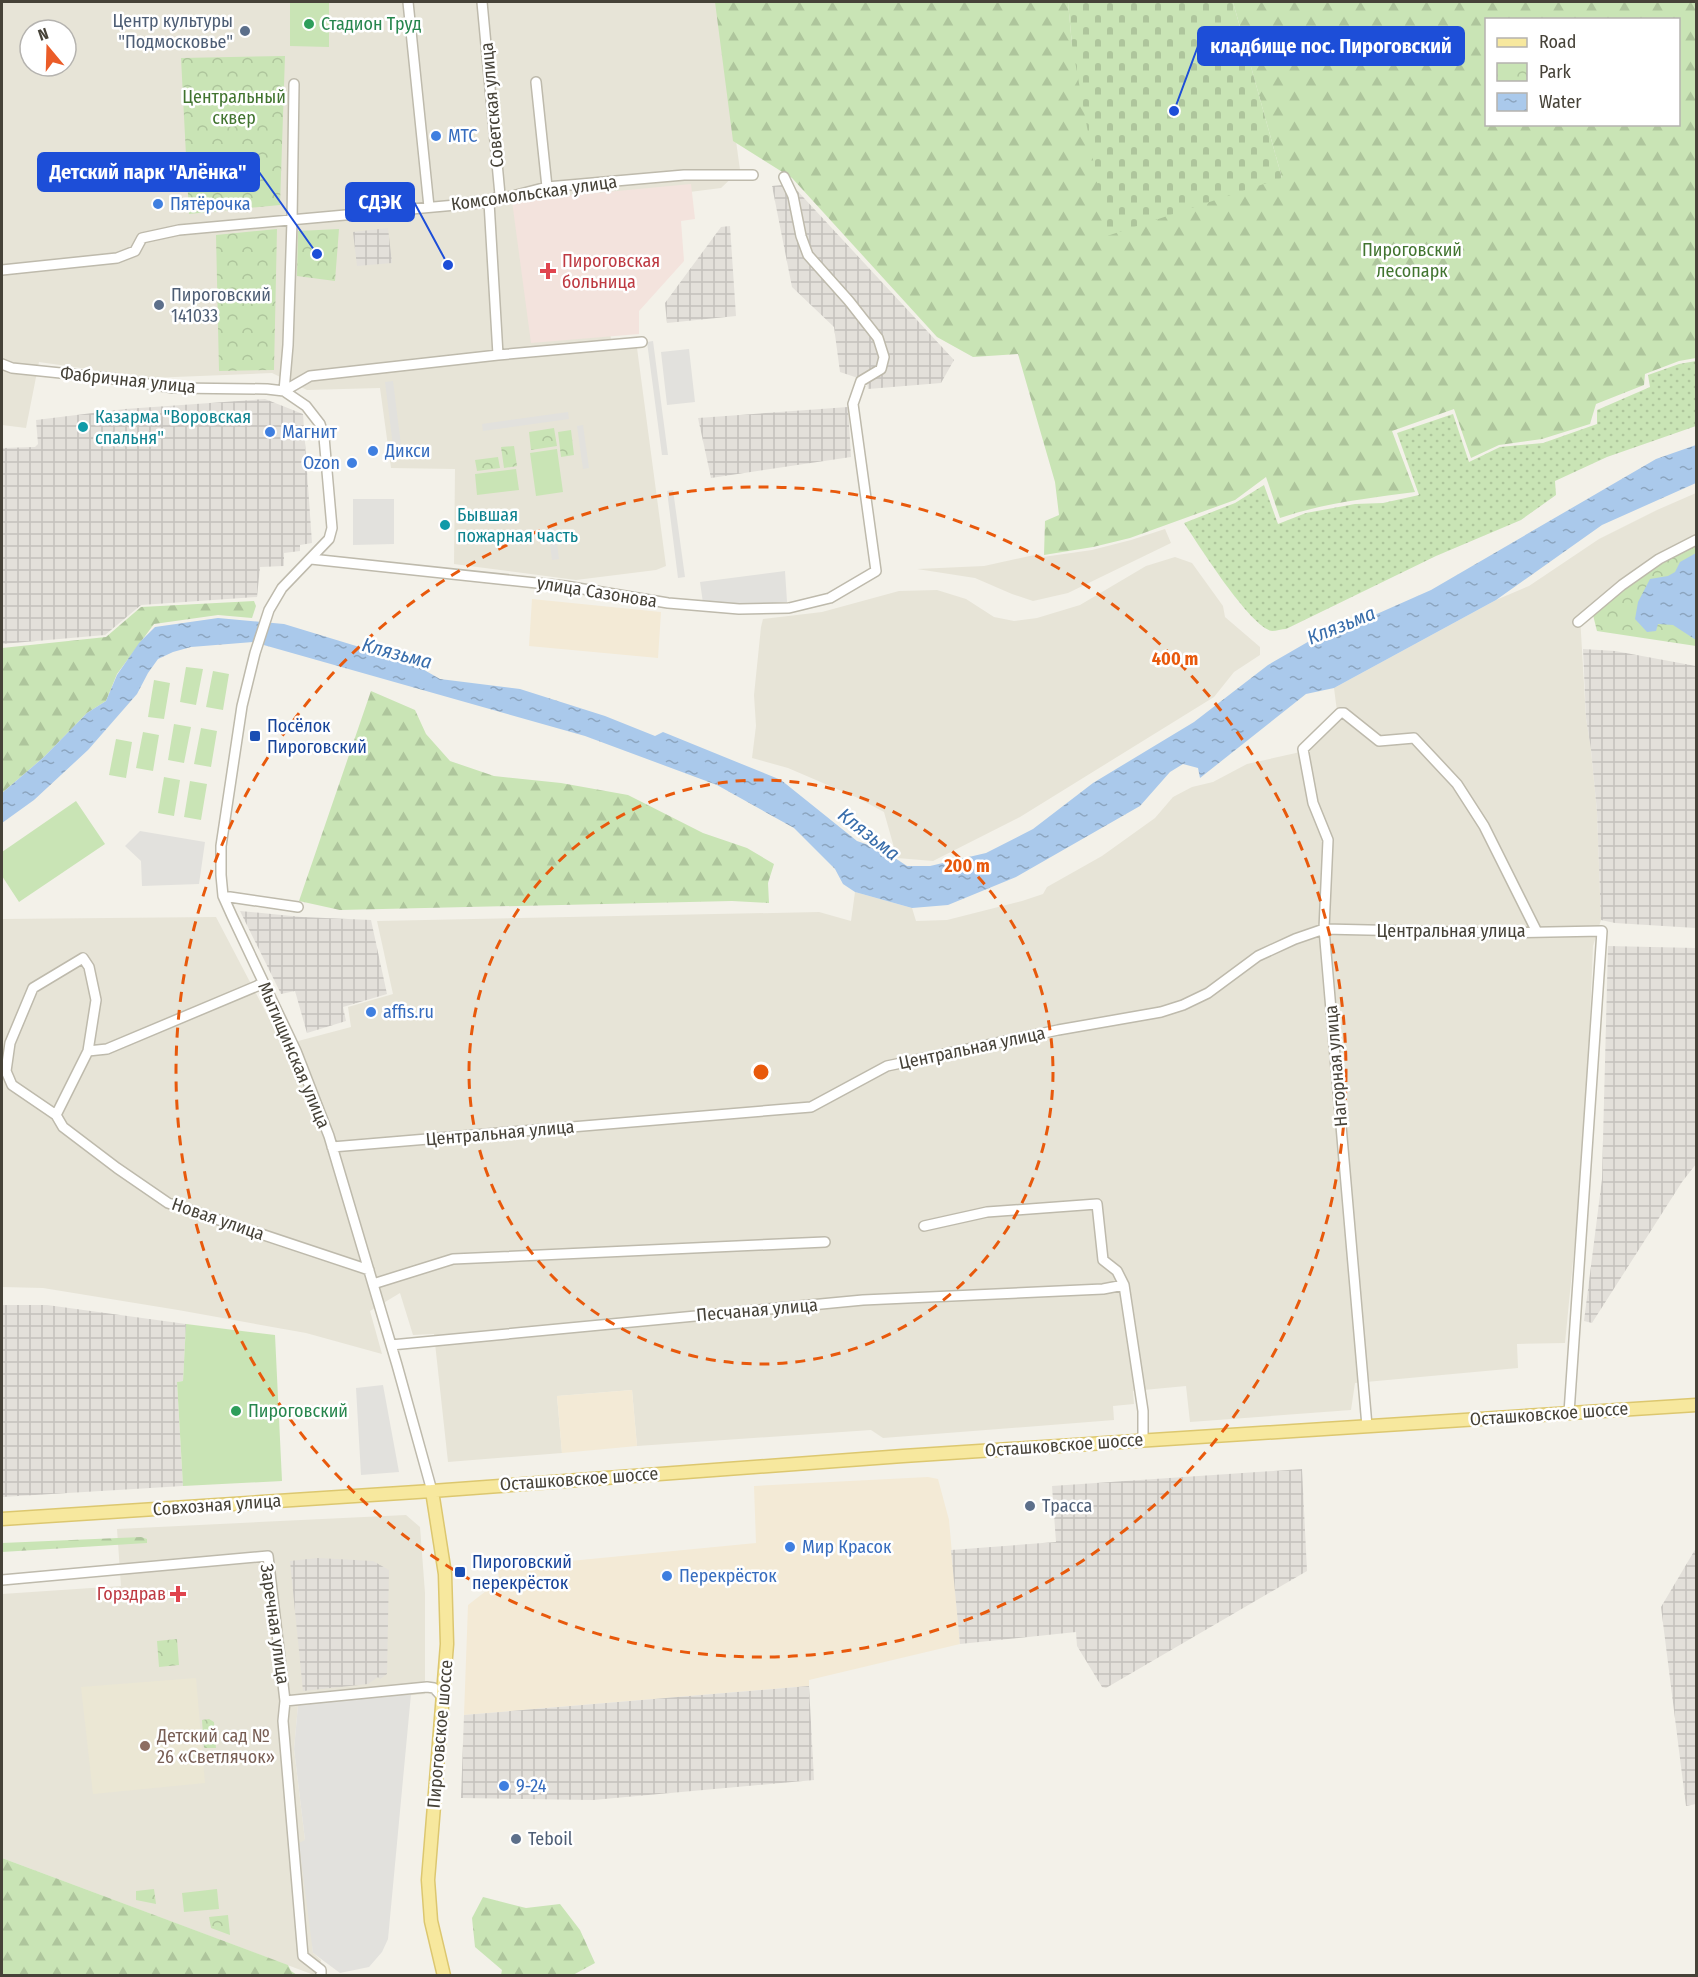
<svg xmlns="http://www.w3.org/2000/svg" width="1698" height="1977" font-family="'Fira Sans Condensed',sans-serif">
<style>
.residential{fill:#e7e4d7;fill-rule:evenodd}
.commercial{fill:#f3ead6}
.industrial{fill:url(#industrial-grid)}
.education{fill:#ebe7d4}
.medical{fill:#f3e3dd}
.forest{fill:url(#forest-firs);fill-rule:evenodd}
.cemetery{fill:url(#cemetery-stones)}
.park{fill:url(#park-crowns)}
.garden{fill:url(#garden-dots)}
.pitch{fill:#c9e4b5}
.parking{fill:#e2e1dd}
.water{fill:url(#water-ripples)}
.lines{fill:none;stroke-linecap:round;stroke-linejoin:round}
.minor-casing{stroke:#bebaac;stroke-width:12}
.major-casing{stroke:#dcc76f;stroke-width:15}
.minor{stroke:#fff;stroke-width:9}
.major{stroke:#f7e89e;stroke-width:12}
.ring{fill:none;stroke:#e8590c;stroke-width:3;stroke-dasharray:10 8}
.leisure-dot{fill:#2e9e5b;stroke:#fff;stroke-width:2}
.service-dot{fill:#5c6f8a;stroke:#fff;stroke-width:2}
.shop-dot{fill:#3f7fe0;stroke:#fff;stroke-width:2}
.health-dot{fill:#e0444e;stroke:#fff;stroke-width:2}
.culture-dot{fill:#0f9aa8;stroke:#fff;stroke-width:2}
.transit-dot{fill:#1a4fb4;stroke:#fff;stroke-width:2}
.education-dot{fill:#8d6e63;stroke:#fff;stroke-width:2}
.labels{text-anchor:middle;stroke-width:5;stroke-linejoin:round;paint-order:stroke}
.service-label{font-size:18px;fill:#4e5e75;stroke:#fff;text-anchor:start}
.leisure-label{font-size:18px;fill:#27864d;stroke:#fff;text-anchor:start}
.park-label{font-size:18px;fill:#41742f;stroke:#fff}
.street-label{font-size:18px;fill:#464238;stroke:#fff}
.shop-label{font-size:18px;fill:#366cbe;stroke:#fff;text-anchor:start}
.health-label{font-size:18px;fill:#be3a42;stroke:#fff;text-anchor:start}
.culture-label{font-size:18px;fill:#0d838f;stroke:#fff;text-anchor:start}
.transit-label{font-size:18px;fill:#164399;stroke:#fff;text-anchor:start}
.education-label{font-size:18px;fill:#785e54;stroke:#fff;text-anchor:start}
.water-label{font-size:20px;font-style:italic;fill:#386dab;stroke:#fff}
.centre{fill:#e8590c;stroke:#fff;stroke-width:3}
.ring-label{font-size:18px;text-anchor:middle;font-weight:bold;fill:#e8590c;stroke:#fff;stroke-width:5;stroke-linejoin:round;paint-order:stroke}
.leader{fill:none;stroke:#1d4ed8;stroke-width:2}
.callout-dot{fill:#1d4ed8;stroke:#fff;stroke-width:2}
.callout{fill:#1d4ed8;stroke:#1d4ed8;stroke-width:2}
.callout-label{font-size:20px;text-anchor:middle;font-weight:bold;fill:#fff}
</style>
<defs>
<pattern id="industrial-grid" width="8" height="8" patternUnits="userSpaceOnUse" patternTransform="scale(1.5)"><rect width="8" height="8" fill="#e3e0da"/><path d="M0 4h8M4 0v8" fill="none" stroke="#c4c1bc"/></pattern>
<pattern id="forest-firs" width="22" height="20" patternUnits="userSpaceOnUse" patternTransform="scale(1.5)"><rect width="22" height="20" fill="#c9e4b5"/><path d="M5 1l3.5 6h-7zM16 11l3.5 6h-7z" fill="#aec59c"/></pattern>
<pattern id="cemetery-stones" width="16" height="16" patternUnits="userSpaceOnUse" patternTransform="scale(1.5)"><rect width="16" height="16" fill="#c9e4b5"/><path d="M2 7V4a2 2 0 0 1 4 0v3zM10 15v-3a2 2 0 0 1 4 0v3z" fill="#aec59c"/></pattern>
<pattern id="park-crowns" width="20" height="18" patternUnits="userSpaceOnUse" patternTransform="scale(1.5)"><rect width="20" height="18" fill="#c9e4b5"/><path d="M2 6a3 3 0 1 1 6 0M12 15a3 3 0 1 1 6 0" fill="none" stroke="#aec59c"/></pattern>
<pattern id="garden-dots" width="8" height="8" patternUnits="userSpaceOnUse" patternTransform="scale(1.5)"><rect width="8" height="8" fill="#c9e4b5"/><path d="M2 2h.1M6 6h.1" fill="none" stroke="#aec59c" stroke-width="1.8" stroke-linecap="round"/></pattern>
<pattern id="water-ripples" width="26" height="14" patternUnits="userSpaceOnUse" patternTransform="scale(1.5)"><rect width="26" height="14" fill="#aac9eb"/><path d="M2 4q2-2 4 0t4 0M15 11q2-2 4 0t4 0" fill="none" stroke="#8ca5bf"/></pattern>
</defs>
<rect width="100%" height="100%" fill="#f3f1e9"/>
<path class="residential" d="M2 2H717L740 170 721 188 595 204 612 348H637L666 566 656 570 576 580 454 564 455 469 391 468 380 388 307 390 272 373 150 378 39 362 26 428 2 425ZM30 30H66V66H30Z
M1696 493V535L1655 556 1580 616 1586 718 1591 749 1597 812 1601 920 1593 946 1587 1090 1580 1190 1565 1343 1517 1344 1518 1368 1355 1383 1351 1410 1190 1422 1186 1386 1133 1391 1134 1404 1113 1406 1114 1420 883 1438 871 1430 637 1446 632 1390 557 1396 562 1453 448 1462 434 1334 413 1335 400 1293 370 1311 382 1354 306 1333 178 1310 43 1288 2 1287V919L216 917 283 1045 351 1027 348 1007 393 994 377 921 819 912 851 921 855 892 912 908 916 921 947 920 1022 901 1043 894 1047 887 1102 856 1155 818 1173 797 1192 787 1213 782 1247 764 1305 751 1338 719 1334 688 1496 600 1529 586 1599 539 1657 510Z
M1165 529 1171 543 1068 593 1033 601 1012 594 975 578 917 569 984 566 1039 554 1043 557 1092 550 1131 540Z
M1175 557 1192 563 1223 606 1225 617 1260 647V655L1234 672 1214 697 1020 817 933 861 897 858 884 812 858 798 788 768 752 758 756 726 754 695 761 627 763 619 822 612 899 591 937 590 966 599 994 617 1014 621 1037 618 1080 605 1146 566Z
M406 1515 420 1527 425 1593V1694L298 1705 294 1749 305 1840 313 1953 321 1960 319 1975H314L2 1858V1594L121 1586 117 1529Z"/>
<path class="commercial" d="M532 599 661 612 658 658 529 646Z
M632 1390 637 1446 562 1453 557 1396Z
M928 1477 938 1479 949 1520 960 1644 809 1680V1686L464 1715 468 1605 499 1581 498 1568 756 1543 754 1486Z"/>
<path class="industrial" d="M791 184 954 360 941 383 868 389 867 381 840 372 834 327 792 287 772 186Z
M730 226 736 316 667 323 665 303 721 227Z
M388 228 392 263 357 266 353 232Z
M265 399 303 414 312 543 300 545V551L284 553V566L260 567 257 597 141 605 105 635 2 644V448L35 447 38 444 36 420 125 409Z
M848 407 851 457 711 478 698 418Z
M1583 649 1615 651 1696 666V928L1615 923 1601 920 1597 812 1591 749 1586 718Z
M240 911 302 917 371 920 387 994 343 1007 346 1021 307 1033 295 991 281 994Z
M1608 946 1696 948V1164L1682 1182 1592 1323 1584 1321 1602 1179Z
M2 1305H47L186 1324 183 1381 177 1382 183 1486 2 1497Z
M1302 1469 1307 1571 1106 1688 1102 1687 1077 1646 1076 1632 960 1644 951 1550 1056 1542 1052 1486Z
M1696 1548V1804L1686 1806 1661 1607Z
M318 1558 373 1561 389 1570 387 1674 380 1679 378 1677 368 1684 303 1691 290 1561Z
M809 1686 814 1780 593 1800 461 1798 464 1715Z"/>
<path class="education" d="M196 1678 205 1783 93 1794 81 1687Z"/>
<path class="medical" d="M691 184 695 219 681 221 684 261 639 311V334L531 343 512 201Z"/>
<path class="forest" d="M715 2H1068L1072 45 1282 178 1233 2H1696V358L1679 361 1645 374 1644 385 1596 404 1590 424 1542 439 1499 445 1471 458 1454 409 1392 431 1415 492C1369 498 1324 503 1280 518L1266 477 1235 500 1130 538 1093 547 1044 555 1045 521 1059 515 1055 482 1018 354 973 357 937 337 792 178 733 141ZM1486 20H1678V124H1486Z
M254 601 256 606 252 618 218 615 154 624 117 674 106 701 87 713 44 757 2 793V648L106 637 141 607Z
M371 691 415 710 426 734 450 761 494 776 561 783 628 795 703 833 747 848 774 864 768 883 769 903 732 901 340 910 299 901Z
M141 1537 147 1539V1543L2 1552V1543Z
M2 1858 288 1965 291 1971 297 1975H2Z
M483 1897 526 1908 560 1904 580 1930 595 1963 573 1975H501L502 1970 475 1947 472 1918Z"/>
<path class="cemetery" d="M1068 2H1233L1282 178 1107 236 1072 45Z"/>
<path class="park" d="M285 56 280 205 189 214 181 58Z
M277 229 274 370 219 371 216 235Z
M339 229 335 281 297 276 298 231Z
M554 428 557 446 531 450 529 432Z
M571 430 574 455 561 457 558 432Z
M514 446 517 466 504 468 501 447Z
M498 457 500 468 477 471 475 460Z
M1696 542V646L1597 631 1593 615 1641 575Z
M177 1639 179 1665 159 1667 157 1641Z
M209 1719 214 1722 216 1748H204L202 1720Z
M154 1889 156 1904 136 1900V1891Z
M228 1915 230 1935 211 1928 209 1917Z"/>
<path class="garden" d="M1696 361V426L1607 457 1555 481 1556 495 1521 520 1436 556 1286 629C1282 629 1276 631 1272 631 1250 627 1198 544 1184 523L1235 503 1264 485 1278 524 1306 513 1355 504 1383 503 1419 495 1397 433 1453 414 1469 462 1500 447 1543 443 1597 424V410L1650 387 1648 375 1679 364Z"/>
<path class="pitch" d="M290 2H329V47L290 46Z
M557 449 563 492 536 496 530 453Z
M516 469 519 490 477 495 475 474Z
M186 667 203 669 196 705 180 702Z
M213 671 229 674 223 710 206 707Z
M154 680 170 683 164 719 148 717Z
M174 724 191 727 184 763 168 760Z
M201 728 217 731 211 767 194 764Z
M143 732 159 735 153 771 136 768Z
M116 739 132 742 126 778 109 775Z
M164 777 180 780 174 816 158 813Z
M190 781 207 784 201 820 184 817Z
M76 801 105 844 19 902 2 876V852Z
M186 1324 275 1335 282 1481 183 1486 177 1382 183 1381Z
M217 1889 219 1909 184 1912 182 1893Z"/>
<path class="parking" d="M653 341 668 455H662L647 342Z
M689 349 695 402 667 405 661 352Z
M393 381 402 453 394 454 385 382Z
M568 412 569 419 483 431 482 424Z
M583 425 589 468 583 469 577 426Z
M673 490 685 577 678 578 667 491Z
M353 499H394V544L353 545Z
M555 527 559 559 552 560 548 528Z
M785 571 787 602 742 605 703 603 700 582Z
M140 831 205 842 199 884 142 886 141 861 125 846Z
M383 1385 399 1472 361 1475 356 1388Z
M411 1694 388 1939 382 1952 369 1967 340 1973 313 1953 299 1843 305 1840 294 1749 298 1705Z"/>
<path class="water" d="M1696 445V483L1602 525 1496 600 1334 688 1306 694 1200 778 1198 768 1183 764 1170 772 1140 806 1016 877 948 905 912 908 855 892 843 884 835 869 794 828 717 785 585 736 253 642 191 647 173 652 158 659 148 673 137 694 88 750 34 800 2 823V793L44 757 87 713 106 701 117 675 139 643 155 627 218 618 284 624 412 663 440 679 520 689 605 716 655 736 663 732 781 780 857 841 883 850 907 866H930L986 853 1033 829 1093 783 1194 722 1268 665 1332 628 1370 617 1431 590 1656 459Z
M1696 553V640L1673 625 1658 624 1656 631 1647 632 1635 619 1638 602 1650 579 1668 576 1675 572 1680 562Z"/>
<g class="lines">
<g class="minor-casing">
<path id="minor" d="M408 2 429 207
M482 2 500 195 489 202 498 355
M536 82 547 187
M2 270 117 258 135 251 142 238 179 230 489 202 547 187 684 175H753
M2 364 12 368 109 378 174 388 267 389 284 391 306 406 320 424 324 437 332 528 329 539 282 588 269 610 255 653 242 706 221 846V875L223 896 232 916 296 1051 329 1136 397 1365 432 1491
M284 391 310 376 498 355 642 342
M284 391 288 345 292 221 294 84
M311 559 565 586 668 603 739 609 789 608 830 598 876 571 853 404 861 381 881 369 884 357 878 338 849 301 808 255 801 236 793 196 784 177
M1578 622 1622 585 1659 559 1696 540
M223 896 298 907
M88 1051 107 1049 257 986 263 982
M56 1115 88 1051 96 1000 89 967 83 958 33 988 10 1043 6 1071 12 1085 56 1115 63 1127 117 1168 168 1203 369 1270
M332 1147 811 1107 887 1066 1058 1030 1161 1012 1183 1005 1208 993 1258 956 1295 939 1324 929 1501 933 1602 931 1569 1413
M924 1226 987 1212 1097 1204 1103 1260 1117 1271 1124 1285 1143 1411V1440
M373 1284 453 1259 825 1242
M391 1345 863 1300 1103 1289 1124 1285
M1367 1426 1324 929 1328 840 1313 803 1303 749 1340 713H1344L1379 741 1414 738 1457 784 1484 826 1537 932
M2 1580 268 1556 285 1701 283 1721 303 1956 321 1970V1976
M285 1701 427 1687 434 1688 443 1698"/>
</g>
<g class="major-casing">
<path id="major" d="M432 1491 445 1574 447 1644 428 1880 431 1921 444 1976
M2 1519 432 1491 903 1456 1696 1405"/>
</g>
<use href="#minor" class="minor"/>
<use href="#major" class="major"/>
</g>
<g class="ring">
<circle cx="761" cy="1072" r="292"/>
<circle cx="761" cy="1072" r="585"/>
</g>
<g class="leisure-dot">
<circle cx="309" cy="24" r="6"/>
<circle cx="236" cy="1411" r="6"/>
</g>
<g class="service-dot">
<circle cx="245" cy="31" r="6"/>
<circle cx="159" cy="305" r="6"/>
<circle cx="1030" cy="1506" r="6"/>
<circle cx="516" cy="1839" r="6"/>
</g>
<g class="shop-dot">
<circle cx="436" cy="136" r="6"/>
<circle cx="158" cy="204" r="6"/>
<circle cx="270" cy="432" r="6"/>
<circle cx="373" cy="451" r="6"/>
<circle cx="352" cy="463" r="6"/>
<circle cx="371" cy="1012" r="6"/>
<circle cx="790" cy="1547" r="6"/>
<circle cx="667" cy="1576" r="6"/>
<circle cx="504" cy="1786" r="6"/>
</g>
<g class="health-dot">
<path d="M545 262h6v6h6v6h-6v6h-6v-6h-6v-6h6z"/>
<path d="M175 1585h6v6h6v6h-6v6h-6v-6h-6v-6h6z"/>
</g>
<g class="culture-dot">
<circle cx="83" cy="427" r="6"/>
<circle cx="445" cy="525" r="6"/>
</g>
<g class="transit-dot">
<rect x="249" y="730" width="12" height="12" rx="3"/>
<rect x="454" y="1566" width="12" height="12" rx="3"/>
</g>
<circle class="education-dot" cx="145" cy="1746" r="6"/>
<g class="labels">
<g class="service-label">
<text x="233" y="27" text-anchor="end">Центр культуры<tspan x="233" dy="21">"Подмосковье"</tspan></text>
<text x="171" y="301">Пироговский<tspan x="171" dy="21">141033</tspan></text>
<text x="1042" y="1512">Трасса</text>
<text x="528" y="1845">Teboil</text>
</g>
<g class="leisure-label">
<text x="321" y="30">Стадион Труд</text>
<text x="248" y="1417">Пироговский</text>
</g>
<g class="park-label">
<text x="234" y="103">Центральный<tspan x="234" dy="21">сквер</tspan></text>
<text x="1412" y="256">Пироговский<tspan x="1412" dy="21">лесопарк</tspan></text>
</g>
<g class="street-label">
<text transform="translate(492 105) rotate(-95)" y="6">Советская улица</text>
<text transform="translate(534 193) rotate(-8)" y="6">Комсомольская улица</text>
<text transform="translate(128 380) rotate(6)" y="6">Фабричная улица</text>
<text transform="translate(597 592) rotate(9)" y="6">улица Сазонова</text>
<text x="1451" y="937">Центральная улица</text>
<text transform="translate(972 1048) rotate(-12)" y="6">Центральная улица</text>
<text transform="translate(294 1055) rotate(67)" y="6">Мытищинская улица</text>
<text transform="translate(1336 1066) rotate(-95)" y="6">Нагорная улица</text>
<text transform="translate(500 1133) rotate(-5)" y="6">Центральная улица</text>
<text transform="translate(218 1219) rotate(19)" y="6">Новая улица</text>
<text transform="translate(757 1310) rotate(-5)" y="6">Песчаная улица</text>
<text transform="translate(1549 1414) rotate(-4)" y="6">Осташковское шоссе</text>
<text transform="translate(1064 1445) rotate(-4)" y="6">Осташковское шоссе</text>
<text transform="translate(579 1479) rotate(-4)" y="6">Осташковское шоссе</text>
<text transform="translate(217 1505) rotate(-4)" y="6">Совхозная улица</text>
<text transform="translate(275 1624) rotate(82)" y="6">Заречная улица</text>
<text transform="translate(440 1734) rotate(-85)" y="6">Пироговское шоссе</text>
</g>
<g class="shop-label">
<text x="448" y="142">МТС</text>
<text x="170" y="210">Пятёрочка</text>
<text x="282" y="438">Магнит</text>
<text x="385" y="457">Дикси</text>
<text x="340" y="469" text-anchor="end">Ozon</text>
<text x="383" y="1018">affis.ru</text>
<text x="802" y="1553">Мир Красок</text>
<text x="679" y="1582">Перекрёсток</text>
<text x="516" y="1792">9-24</text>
</g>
<g class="health-label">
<text x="562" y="267">Пироговская<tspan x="562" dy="21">больница</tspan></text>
<text x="166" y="1600" text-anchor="end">Горздрав</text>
</g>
<g class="culture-label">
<text x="95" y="423">Казарма "Воровская<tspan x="95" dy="21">спальня"</tspan></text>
<text x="457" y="521">Бывшая<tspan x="457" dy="21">пожарная часть</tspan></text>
</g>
<g class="transit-label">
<text x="267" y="732">Посёлок<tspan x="267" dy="21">Пироговский</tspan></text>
<text x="472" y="1568">Пироговский<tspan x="472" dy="21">перекрёсток</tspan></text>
</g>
<g class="education-label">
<text x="157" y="1742">Детский сад №<tspan x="157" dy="21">26 «Светлячок»</tspan></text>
</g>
<g class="water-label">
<text transform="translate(1341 625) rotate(-22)" y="7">Клязьма</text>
<text transform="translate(397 653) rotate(15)" y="7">Клязьма</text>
<text transform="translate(869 834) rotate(38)" y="7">Клязьма</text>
</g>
</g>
<circle cx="761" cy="1072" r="9" class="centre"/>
<g class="ring-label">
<text x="1175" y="665">400 m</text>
<text x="967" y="872">200 m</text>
</g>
<path class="leader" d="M1174 111L1198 46M317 254L259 172M448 265L414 202"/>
<g class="callout-dot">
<circle cx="1174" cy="111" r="6"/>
<circle cx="317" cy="254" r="6"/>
<circle cx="448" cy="265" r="6"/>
</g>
<g class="callout">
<rect x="1198" y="27" width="266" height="38" rx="6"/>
<rect x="38" y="153" width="221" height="38" rx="6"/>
<rect x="346" y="183" width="68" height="38" rx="6"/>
</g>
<g class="callout-label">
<text x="1331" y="53">кладбище пос. Пироговский</text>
<text x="148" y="179">Детский парк "Алёнка"</text>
<text x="380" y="209">СДЭК</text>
</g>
<rect width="1698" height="1977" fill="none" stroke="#464238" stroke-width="6"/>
<rect x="1485" y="18" width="195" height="108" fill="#ffffff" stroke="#b5b3af" stroke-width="1.5"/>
<rect x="1497" y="38" width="30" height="9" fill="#f7e89e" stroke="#b5b3af" stroke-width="1.5"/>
<text x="1539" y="48" font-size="18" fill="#464238">Road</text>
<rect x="1497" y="63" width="30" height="18" fill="url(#park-crowns)" stroke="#b5b3af" stroke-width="1.5"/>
<text x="1539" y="78" font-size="18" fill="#464238">Park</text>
<rect x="1497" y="93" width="30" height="18" fill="url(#water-ripples)" stroke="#b5b3af" stroke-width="1.5"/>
<text x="1539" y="108" font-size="18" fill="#464238">Water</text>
<g transform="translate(48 48) rotate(341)"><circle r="28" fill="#ffffff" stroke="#b5b3af" stroke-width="1.5"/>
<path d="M0-4.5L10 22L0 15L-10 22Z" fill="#eb5c28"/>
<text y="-9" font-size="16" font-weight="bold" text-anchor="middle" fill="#464238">N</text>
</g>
</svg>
